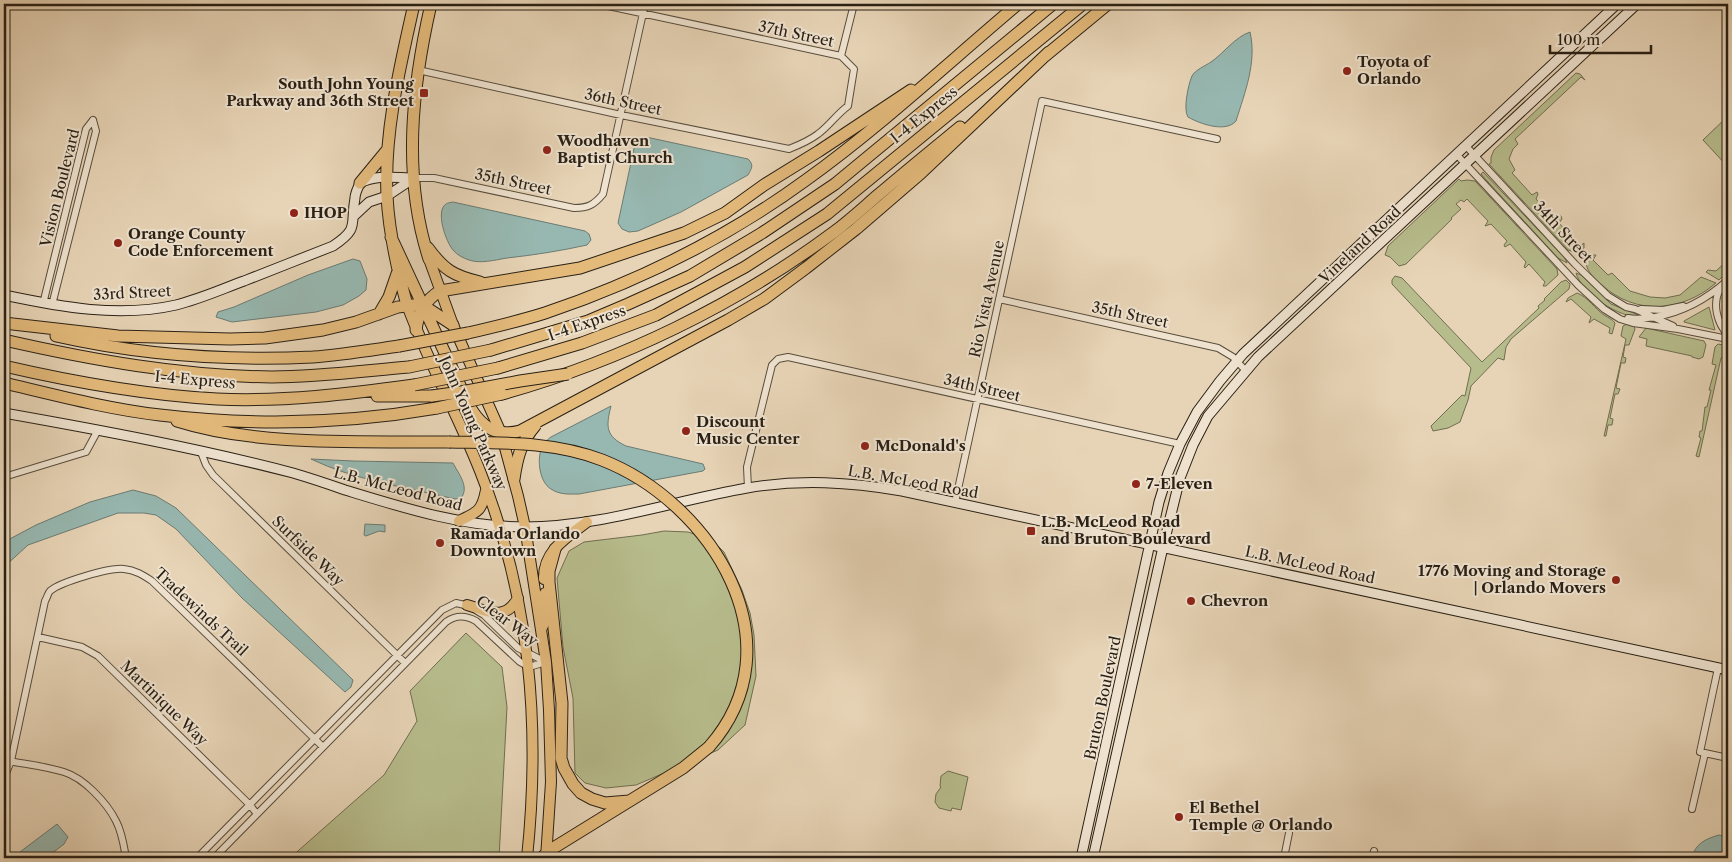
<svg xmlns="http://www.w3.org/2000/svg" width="1732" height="862" font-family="'Libre Caslon Text',serif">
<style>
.green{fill:#b7bc8c;stroke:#706e50}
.water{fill:#97b8b1;stroke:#6b7b73}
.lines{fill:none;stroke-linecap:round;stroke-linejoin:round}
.street-casing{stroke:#584d3d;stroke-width:8}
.secondary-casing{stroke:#292015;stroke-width:11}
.primary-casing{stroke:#292015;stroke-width:12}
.highway-casing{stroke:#292015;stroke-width:13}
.street{stroke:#efe3d0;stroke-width:6}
.secondary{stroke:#efe3d0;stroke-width:9}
.primary{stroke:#e4ba7b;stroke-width:10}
.highway{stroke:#e4ba7b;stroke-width:11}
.highway-bridge-casing{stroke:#292015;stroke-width:13;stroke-linecap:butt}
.highway-bridge{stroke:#e4ba7b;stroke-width:11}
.poi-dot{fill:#8f2418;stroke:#efe3d0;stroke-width:2}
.labels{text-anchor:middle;stroke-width:4;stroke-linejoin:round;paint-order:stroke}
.street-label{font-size:15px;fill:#292015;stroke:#efe3d0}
.poi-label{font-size:15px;font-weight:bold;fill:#292015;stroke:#efe3d0;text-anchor:start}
</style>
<rect width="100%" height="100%" fill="#e7d4b6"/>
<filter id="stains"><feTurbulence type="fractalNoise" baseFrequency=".004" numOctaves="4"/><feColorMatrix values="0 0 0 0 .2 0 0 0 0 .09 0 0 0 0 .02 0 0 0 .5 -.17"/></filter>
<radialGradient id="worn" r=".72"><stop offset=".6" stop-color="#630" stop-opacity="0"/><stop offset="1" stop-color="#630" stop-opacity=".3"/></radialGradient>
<path class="green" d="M1576 73 1580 74 1585 80 1581 77 1515 139 1518 144 1513 149 1509 159 1515 170 1512 173 1532 195 1537 192 1538 194 1536 199 1554 219 1558 216H1561L1562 219 1559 223 1580 246 1584 243V248L1577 253 1568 250 1489 164 1491 163V157L1494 150Z
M1728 116V167L1703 140Z
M1483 172 1565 258 1567 263 1558 258 1488 182 1481 174Z
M1459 179 1461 181 1467 180 1475 181 1557 269 1558 275 1546 286H1543L1545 282 1529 264 1525 268 1524 267 1526 262 1510 244 1505 247 1504 245 1507 241 1491 224 1485 226 1488 221 1467 199 1464 202 1461 200 1456 204 1461 209 1451 218 1452 219 1406 264 1399 266 1390 257 1385 255 1388 246Z
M1591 255H1596L1593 260 1608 275 1612 273 1630 291 1650 297 1665 298 1680 295 1701 277 1716 283C1682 312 1636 316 1602 285 1595 279 1587 272 1586 263Z
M1728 260V271L1719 280 1706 272 1708 270 1716 271Z
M1576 273 1581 275 1611 304 1641 316C1620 320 1581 292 1576 273Z
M1395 276 1402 278 1482 362 1539 308 1538 306 1545 300 1544 299 1561 282 1566 280 1570 284 1569 289 1511 339 1506 347 1504 360 1498 358 1471 386 1468 400 1460 422 1448 428 1433 431 1431 426 1462 395 1465 396 1471 368 1392 284V280Z
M1577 293C1588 297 1595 309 1604 315 1609 318 1612 319 1615 323L1612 334 1609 333 1610 328 1594 319 1589 323 1591 317 1571 299 1566 302 1568 298Z
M1709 307 1715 330 1684 322V321Z
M1627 324 1634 326 1635 329 1629 345H1625L1623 357 1626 358 1625 363H1621L1616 388 1620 389 1618 394H1615L1610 418 1613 419 1612 425H1608L1606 436H1604L1626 339 1621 336 1623 326Z
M1646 328 1704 341 1706 345 1703 357 1699 359 1692 357V356L1646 346 1647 339 1639 337Z
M1718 344 1723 345 1726 348V356L1721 358 1699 457 1696 456 1701 438 1699 437 1700 431H1702L1705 407H1707L1711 390H1709L1716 365 1712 364 1715 347Z
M664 531 688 532 712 540 724 552 742 590 750 613 754 635 756 676 745 725 718 750 636 785 606 788 585 783 575 773 573 698 563 647 557 578 569 551 584 542 642 535Z
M466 633 502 667 507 707 499 858H290L384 775 417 721 410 691Z
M948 771 968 777 961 810 952 808 951 811 939 808 935 802 936 794 941 787 940 786 941 776Z"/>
<path class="water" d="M1250 32C1257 62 1245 92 1236 121 1226 133 1200 124 1188 117 1183 110 1188 85 1192 76 1195 70 1205 66 1211 62 1224 53 1235 37 1250 32Z
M646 137 748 159C754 165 752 168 748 175L681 212 638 231 629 232 622 229 618 223 635 144 639 139Z
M453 202 585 231 589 234 591 240 587 245C560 251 534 255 507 258 495 260 480 264 469 260 463 258 457 255 453 250 446 242 435 211 446 204 447 203 453 202 453 202Z
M353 259 360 261 367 279 366 290 359 296 343 305 316 312 232 322 216 317 218 312 234 307 308 275Z
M611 406C606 426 605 436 626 446L703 464 705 469 703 471 579 494C569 494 560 495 551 489 539 482 536 457 543 445 545 442 548 439 551 437Z
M311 459 353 461 453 463C458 473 470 487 461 498L455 499C409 488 354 480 311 459Z
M133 490 156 496 176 508 353 680 351 687 345 692 242 598 176 529 156 515 144 513H118L28 545 4 567V542L36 525 90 502Z
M365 524 385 525V532L379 531 366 536 364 535Z
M57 824 68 837 64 844 46 858H12Z
M1719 835 1728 837V858H1692C1695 844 1705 839 1719 835Z"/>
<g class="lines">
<g class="street-casing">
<path id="street" d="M599 4 841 56
M841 56 854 4
M418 70 621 115 789 149C799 145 809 141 818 134 829 126 837 114 848 106L854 69 841 56
M1466 146 1575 264 1608 296 1626 307 1635 309 1673 326
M1457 155 1578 285 1604 309 1620 319 1633 323 1678 329 1728 339
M414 178H434L574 208C588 208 594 205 603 194L645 4
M1720 289C1712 304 1717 323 1728 335
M999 299 1218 348 1233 357 1246 371
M43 304 86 129 93 120
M52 305 96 131 93 120
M1641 309 1663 310 1683 306
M1628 318C1637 320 1646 318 1655 317 1684 312 1707 299 1728 280
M201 452 206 465 213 475 405 663
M4 477 86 452 98 430
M748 488 747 467 772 365 778 359 788 357 1180 444
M955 503 1042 101 1217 139
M477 611 484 615 518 648 546 662
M38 637 82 647 98 656 249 804 257 814
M1718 668 1700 752 1728 758
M4 760C23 764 45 766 64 772 84 778 107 803 116 821 122 832 124 846 126 858
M4 778 11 761 45 601C47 598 48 593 50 591 60 582 111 567 124 569 135 570 143 575 152 581L322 746
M1692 809 1705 753
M197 858 442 610 456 603 469 606
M214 858 446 622C456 615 465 615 476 621L520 662 529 667 546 662
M1284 858 1289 833
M1372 858 1374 851"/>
</g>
<g class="secondary-casing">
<path id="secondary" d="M354 216 369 202 387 196 414 178
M4 295C61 307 119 318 176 305 200 299 222 289 244 281 274 269 303 258 333 246 360 228 350 225 355 198 355 193 358 188 360 183 376 174 396 178 414 178
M4 413C100 430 197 448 293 473 310 478 328 484 345 490 404 508 463 527 525 527 600 527 673 501 747 488 801 479 849 482 902 491L1728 670
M1081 858 1159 502 1168 473 1180 444 1197 412 1220 381 1243 354 1617 4
M1093 858 1163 547 1180 478 1193 445 1208 416 1258 357 1637 4"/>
</g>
<g class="primary-casing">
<path id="primary" d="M429 259 453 325 501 433 518 496 525 527 546 662 549 710 551 782 546 858
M407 305C428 362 458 415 480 471 530 597 541 724 527 858
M459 521C478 512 482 511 486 490
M544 579C543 551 567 537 587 522
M467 605C488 611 505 622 518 598
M541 630 547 617 545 593"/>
</g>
<g class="highway-casing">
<path id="highway" d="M1045 56 1108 4
M360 183 388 149
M391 237 471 409C483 428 497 437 520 431L728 320 764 299 806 268 856 229 921 173 1049 52
M428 248C444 270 454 276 480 282
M429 259C402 176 412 87 431 4
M407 305C397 269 389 234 387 196 384 131 400 67 414 4
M379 314 389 297 398 271
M4 323 118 336 230 339 265 338 323 330 356 322 398 307 414 305 424 306 453 325
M416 330C418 313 425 300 440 291L580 268 684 233 725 213 764 185 819 151 911 90
M468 333C494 327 520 321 545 313 637 282 728 237 806 180 881 126 948 63 1018 4
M56 336C140 355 226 361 313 357 341 355 371 350 399 346
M4 340C92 360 181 376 272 377 318 377 363 371 409 367
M491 350 588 321 628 304 690 276 762 233 835 184 1053 4
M4 366C73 382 146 395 217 399 283 402 349 394 414 385
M498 368 582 343 656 315 745 267 827 214 1083 4
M4 383C55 395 108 409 160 415 252 426 345 424 437 408
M502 394C620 361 736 305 834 232 850 220 864 207 878 195 905 172 932 150 960 127
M377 396H432
M177 421C259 447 363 441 449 442
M514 479C517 458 521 442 535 426
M555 549 549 571V582L562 703 561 758 564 768 573 784 581 793 592 799 605 803 629 801
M541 858 555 847 683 768 709 747"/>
</g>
<use href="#street" class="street"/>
<use href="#secondary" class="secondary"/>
<use href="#primary" class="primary"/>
<use href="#highway" class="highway"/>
<g class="highway-bridge-casing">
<path id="highway-bridge" d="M399 346 468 333
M409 367 491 350
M414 385 498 368
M432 396 461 392 520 381 568 374
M437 408 502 394
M449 442C501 443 553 441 602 460 712 503 800 644 709 747"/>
</g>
<use href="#highway-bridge" class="highway-bridge"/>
</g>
<g class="poi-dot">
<circle cx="1347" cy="71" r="5"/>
<rect x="419" y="88" width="10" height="10" rx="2.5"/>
<circle cx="547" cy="150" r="5"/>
<circle cx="294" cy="213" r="5"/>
<circle cx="118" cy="243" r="5"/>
<circle cx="686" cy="431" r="5"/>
<circle cx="865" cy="446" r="5"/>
<circle cx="1136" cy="484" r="5"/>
<rect x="1026" y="526" width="10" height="10" rx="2.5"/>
<circle cx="440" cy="543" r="5"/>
<circle cx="1616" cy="580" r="5"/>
<circle cx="1191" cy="601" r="5"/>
<circle cx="1179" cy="817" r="5"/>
</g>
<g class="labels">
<g class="street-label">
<text transform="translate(796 34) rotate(12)" y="5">37th Street</text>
<text transform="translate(623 102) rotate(12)" y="5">36th Street</text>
<text transform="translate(924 115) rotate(-39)" y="5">I-4 Express</text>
<text transform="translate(513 182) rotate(12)" y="5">35th Street</text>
<text transform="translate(60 188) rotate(-76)" y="5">Vision Boulevard</text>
<text transform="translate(1563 232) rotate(47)" y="5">34th Street</text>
<text transform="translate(1360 245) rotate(-43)" y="5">Vineland Road</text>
<text transform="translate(132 293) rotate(-3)" y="5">33rd Street</text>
<text transform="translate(987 299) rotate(-78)" y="5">Rio Vista Avenue</text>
<text transform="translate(1130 315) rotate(12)" y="5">35th Street</text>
<text transform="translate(587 323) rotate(-19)" y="5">I-4 Express</text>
<text transform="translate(195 380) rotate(5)" y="5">I-4 Express</text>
<text transform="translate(982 388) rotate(13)" y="5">34th Street</text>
<text transform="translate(473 423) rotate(66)" y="5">John Young Parkway</text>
<text transform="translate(913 482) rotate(10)" y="5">L.B. McLeod Road</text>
<text transform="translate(398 489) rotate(15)" y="5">L.B. McLeod Road</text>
<text transform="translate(308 551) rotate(44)" y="5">Surfside Way</text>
<text transform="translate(1310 565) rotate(12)" y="5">L.B. McLeod Road</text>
<text transform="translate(201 612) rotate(43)" y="5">Tradewinds Trail</text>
<text transform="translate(507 621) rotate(37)" y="5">Clear Way</text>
<text transform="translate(1103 698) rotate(-78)" y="5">Bruton Boulevard</text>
<text transform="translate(164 703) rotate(44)" y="5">Martinique Way</text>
</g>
<g class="poi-label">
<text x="1357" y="67">Toyota of<tspan x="1357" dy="17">Orlando</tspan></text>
<text x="414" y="89" text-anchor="end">South John Young<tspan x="414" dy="17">Parkway and 36th Street</tspan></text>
<text x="557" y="146">Woodhaven<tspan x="557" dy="17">Baptist Church</tspan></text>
<text x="304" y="218">IHOP</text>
<text x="128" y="239">Orange County<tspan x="128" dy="17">Code Enforcement</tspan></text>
<text x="696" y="427">Discount<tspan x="696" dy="17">Music Center</tspan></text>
<text x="875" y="451">McDonald's</text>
<text x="1146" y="489">7-Eleven</text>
<text x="1041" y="527">L.B. McLeod Road<tspan x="1041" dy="17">and Bruton Boulevard</tspan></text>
<text x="450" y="539">Ramada Orlando<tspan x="450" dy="17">Downtown</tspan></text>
<text x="1606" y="576" text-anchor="end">1776 Moving and Storage<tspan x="1606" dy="17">| Orlando Movers</tspan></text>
<text x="1201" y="606">Chevron</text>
<text x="1189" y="813">El Bethel<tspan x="1189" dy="17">Temple @ Orlando</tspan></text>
</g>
</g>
<rect width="1732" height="862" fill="none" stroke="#e7d4b6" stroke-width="20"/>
<rect x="5" y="5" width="1722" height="852" fill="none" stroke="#292015" stroke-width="2.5"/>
<rect x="10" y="10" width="1712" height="842" fill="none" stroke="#292015"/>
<path d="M1550 45v8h101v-8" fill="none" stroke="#292015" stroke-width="2.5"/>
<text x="1557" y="45" font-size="15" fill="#292015" stroke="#efe3d0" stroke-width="4" paint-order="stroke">100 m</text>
<rect width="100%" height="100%" filter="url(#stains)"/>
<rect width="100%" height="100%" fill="url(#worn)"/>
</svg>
